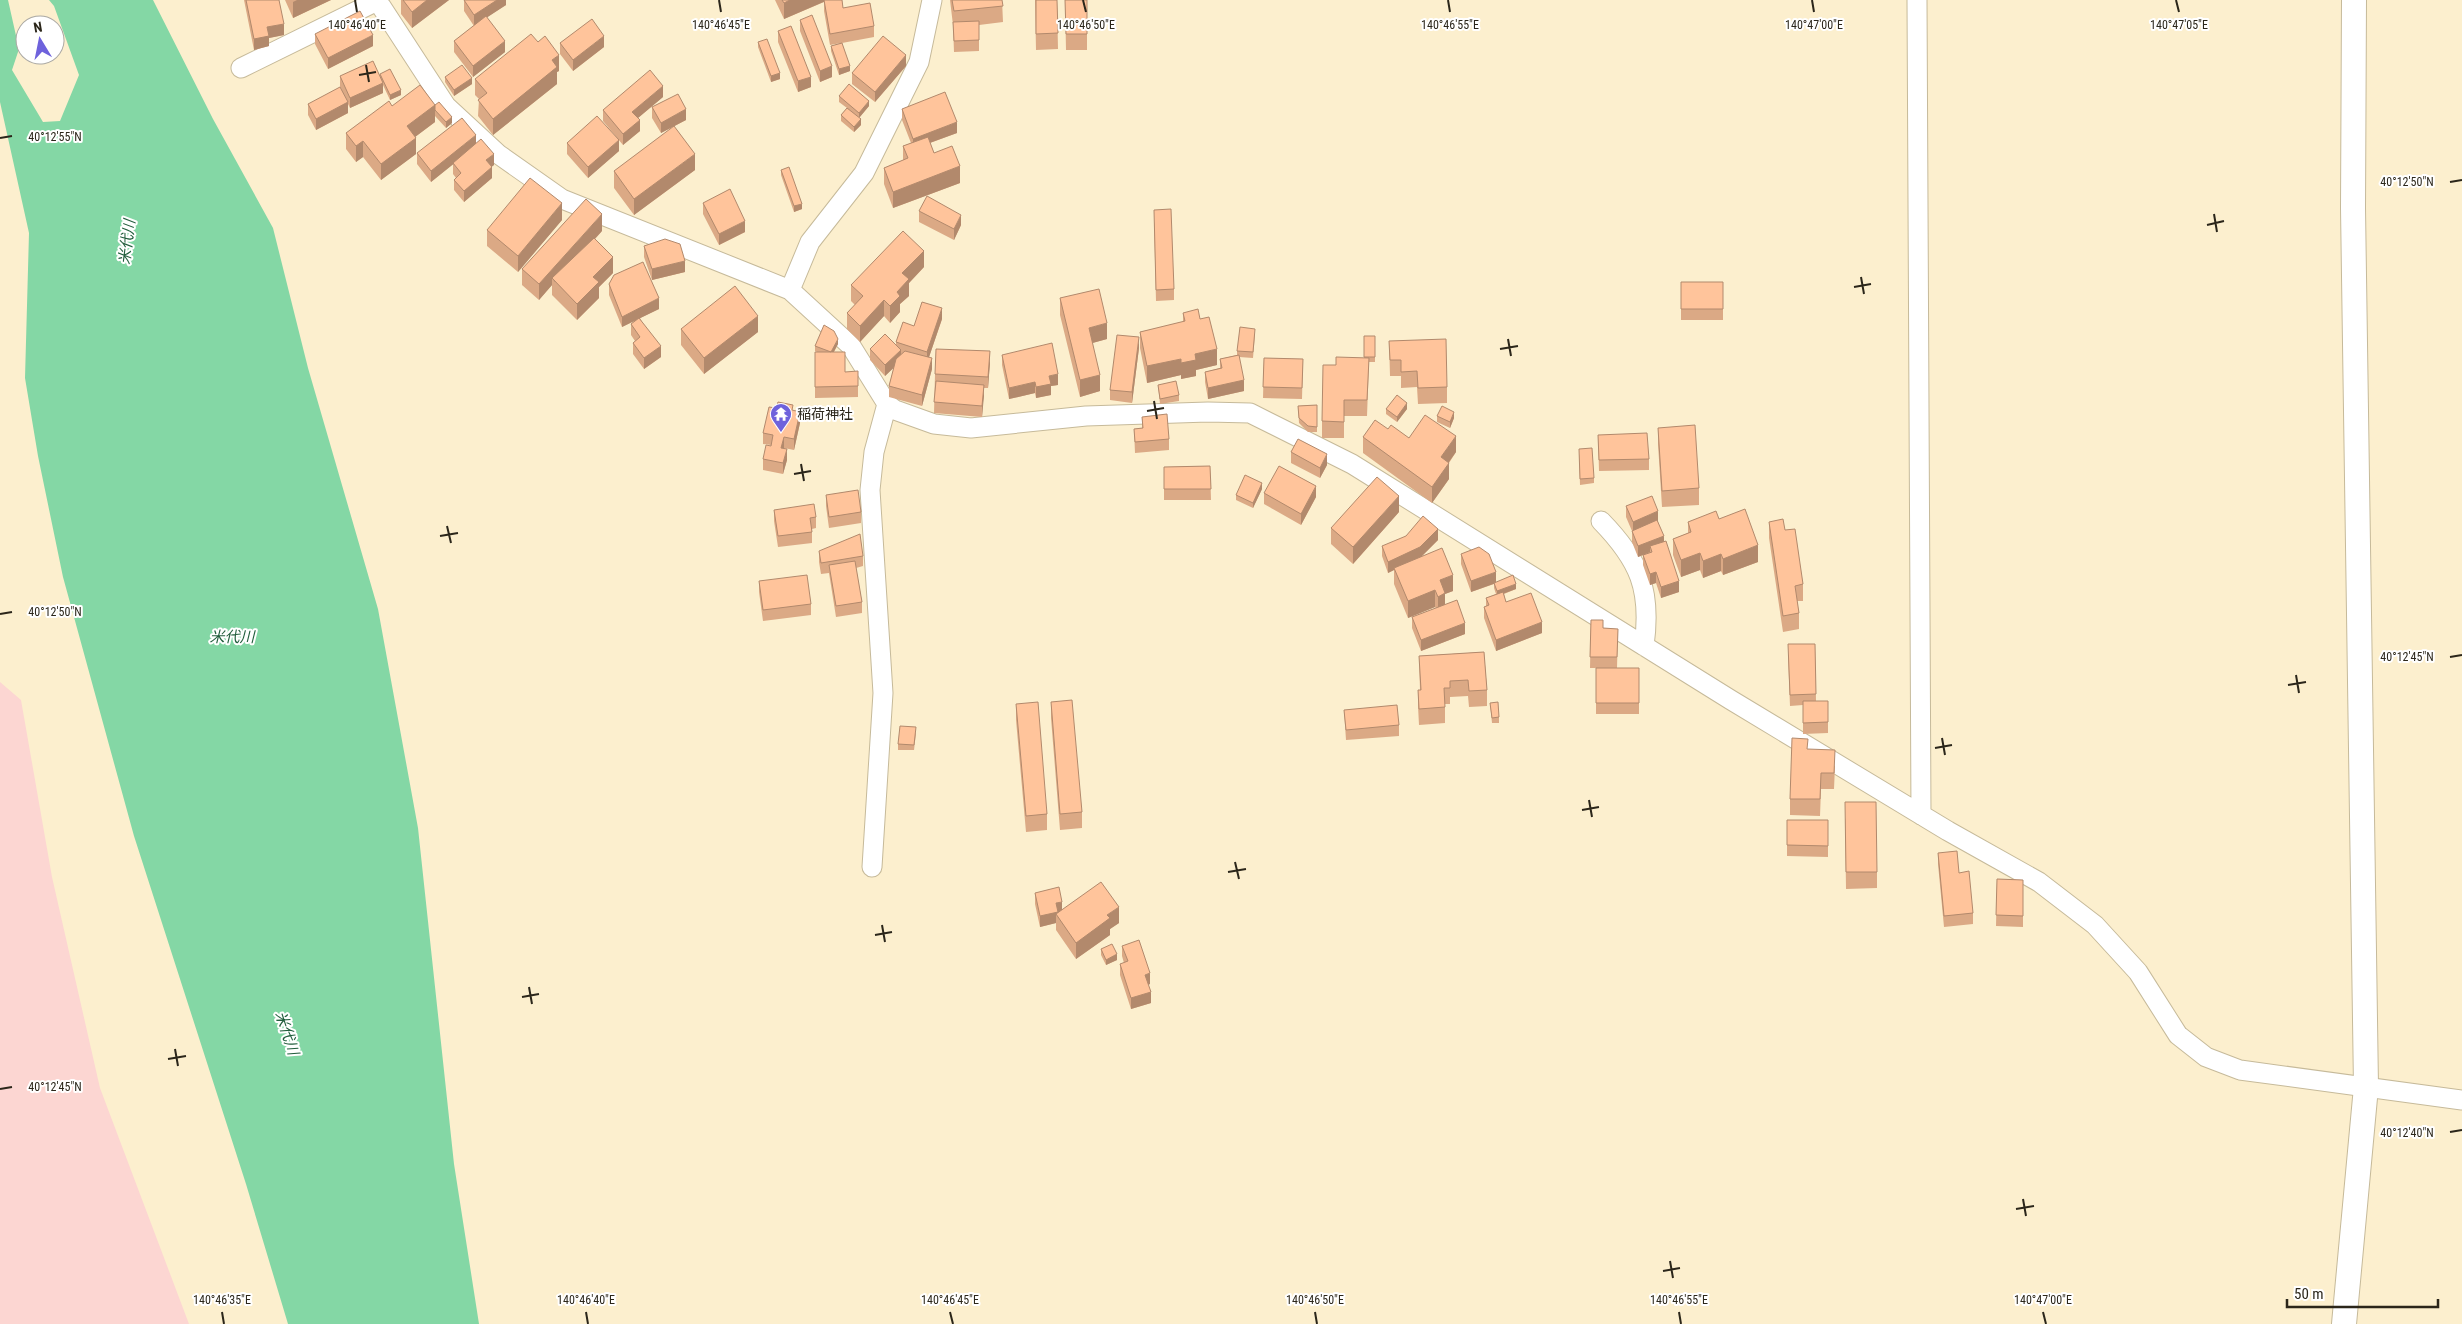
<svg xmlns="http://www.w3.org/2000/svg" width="2462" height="1324" font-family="'Roboto Condensed','Noto Sans JP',sans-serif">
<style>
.green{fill:#fcd6d2}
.water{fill:#84d7a5}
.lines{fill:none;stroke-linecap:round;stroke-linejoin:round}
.minor-casing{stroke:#c6ba9a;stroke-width:21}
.tertiary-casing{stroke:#c6ba9a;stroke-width:26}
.minor{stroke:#fff;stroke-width:19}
.tertiary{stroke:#fff;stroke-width:24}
.wall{fill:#dba985}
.shaded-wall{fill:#b2896c}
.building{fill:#ffc49b;stroke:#b2896c}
.ticks{fill:none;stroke:#2b261a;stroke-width:2}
.labels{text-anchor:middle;stroke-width:4;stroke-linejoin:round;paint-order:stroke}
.poi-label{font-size:14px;fill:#2b261a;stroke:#fff;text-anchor:start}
.water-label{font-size:15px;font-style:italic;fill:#225e3d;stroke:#fff}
.ticks-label{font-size:12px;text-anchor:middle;fill:#2b261a;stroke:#fff;stroke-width:4;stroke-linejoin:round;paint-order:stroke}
</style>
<rect width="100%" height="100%" fill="#fcefce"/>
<path class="green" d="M0 682 21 700 52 877 100 1088 189 1324H0Z"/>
<path class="water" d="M0 0H8L19 49 12 70 43 122 60 121 79 75 54 6 49 0H153L213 119 273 228 308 368 378 609 418 828 454 1164 479 1324H288L246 1184 134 836 63 577 38 456 25 378 29 233 0 102Z"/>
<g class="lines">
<g class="minor-casing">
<path id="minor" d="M377 0 446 106 498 154 562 199 790 290 851 346 887 404 895 410 934 424 971 428 1086 416 1208 412 1250 413 1352 464 1731 700 1948 831 2039 882 2095 925 2138 972 2178 1035 2206 1057 2240 1070 2462 1100
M1917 0 1921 815
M241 68 379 0
M790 290 810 242 864 173 919 62 932 0
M1601 521C1639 560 1652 589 1644 646
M872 867 883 693 870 490 874 452 887 404"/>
</g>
<g class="tertiary-casing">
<path id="tertiary" d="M2344 1324 2366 1087 2353 208 2354 0"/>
</g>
<use href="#minor" class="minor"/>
<use href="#tertiary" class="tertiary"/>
</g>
<path class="wall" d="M244 0H279L284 35 269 38V46L254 50Z
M285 0H331L293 18Z
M401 0H449L412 28 401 14Z
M464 0H506V5L487 17 505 52 473 77 454 52V41L474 26 464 11Z
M775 0H842L843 8 874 26V37L842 43 850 71 839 75 831 51V46L841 43 830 45 824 11V2L784 19Z
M950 0H1002L1003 22 979 25V51L954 52 953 25Z
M1035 0H1057L1058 49 1036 50Z
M1065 0H1087V50H1066Z
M800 20 832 77 820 82 800 31Z
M778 31 811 87 798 92 778 42Z
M315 34 373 46 328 69 315 44Z
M758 42 780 79 771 82 758 47Z
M560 43 604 47 573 71 560 54Z
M906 66 875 102 852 84V73Z
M559 71 557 72V84L493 135 478 116 479 99 475 95V79Z
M380 74 401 95 390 100 383 85V93L350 108 348 104V113L316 130 308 115V104L342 90 340 87V76H380Z
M445 77 472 84 454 96 445 82Z
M839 96 869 106 859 118 861 125 854 132 841 121V115L847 108 839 102Z
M663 97 638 118 640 131 623 145 603 121V110Z
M435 105 452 123 446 128 435 116V122L415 137 416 154 381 180 363 157 356 162 346 149V133L392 106Z
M652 107 686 120 661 133 652 118Z
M902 109 957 133 930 143 934 153 960 183 893 208 884 184V168L903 160V146L911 143 902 120Z
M567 143 619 151 588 178 567 154Z
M476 144 494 165 492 166V178L464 202 454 190V180L456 178 453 174V164L431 182 417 164V153Z
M695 170 634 215 614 188V171Z
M781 170 802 209 794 212 781 175Z
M703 203 745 232 719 245 703 214Z
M919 211 961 225 954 240 919 222Z
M562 220 518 272 487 246V230Z
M1154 221 1174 289V300L1156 301Z
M602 231 595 239 613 273 599 287V298L577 320 552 295V285L539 300 522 285V269Z
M644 246 685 272 652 280 644 257Z
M924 267 909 283V296L900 304V312L890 323 884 316 860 342 847 329V313L855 305 851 301V285Z
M1681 282H1723V320H1681Z
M609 284 659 309 640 318 661 357 644 369 633 354V343L635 341 631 335V324L634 321 622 327 609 295Z
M1060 298 1107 339 1092 343 1100 391 1080 397 1060 315Z
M1183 313 1200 319 1217 365 1196 370V376L1181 379V375L1147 383 1140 348V332L1183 322Z
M942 319 929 357 932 369 922 406 889 397V386L894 367 885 376 870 360V349L896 345V342L914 326Z
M681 329 758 332 704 374 681 345Z
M1255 334 1253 358 1239 357 1244 391 1208 399 1205 382V372L1220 368V359L1237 355V351Z
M1364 336H1375V362H1369L1367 416H1344V438H1322V421L1336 365 1364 358Z
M1389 341 1447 387V403L1418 404 1417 387 1401 388V376H1390Z
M838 344 834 352 845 372 858 386V397L815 398V352H817L815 351V346Z
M1139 348 1132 403 1110 400V390Z
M1002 355 1058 385 1051 386V395L1036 398 1035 393 1009 399 1002 365Z
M1264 358 1303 359 1302 399 1263 398Z
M990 362 988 388H984L982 417 934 413 935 374Z
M1158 385 1179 395V401L1160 404Z
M1317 405V432H1308L1299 423 1298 406Z
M1386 409H1407L1397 422 1386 414Z
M793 410 800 423 794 450 784 448 787 460 783 474 763 470V459L771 445 763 444V433Z
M1437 416 1454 418 1450 428 1437 422Z
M1142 417 1169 439V450L1135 453 1134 429 1142 428Z
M1658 428 1699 488V505L1662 507 1658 444Z
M1388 429 1409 438 1456 452 1449 463V479L1432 503 1363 453V437Z
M1598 435 1649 459V470L1599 471Z
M1291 452 1327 465 1320 478 1291 463Z
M1579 454 1594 478V483L1580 485Z
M1210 466 1211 500H1164V467Z
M1262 489 1253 508 1236 500V495Z
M1264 493 1316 497 1301 525 1264 504Z
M826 495 861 512V523L829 528 826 506Z
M1626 506 1658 522 1679 592 1661 598 1656 583 1650 585 1643 565V555L1638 557 1632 542V531L1626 517Z
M774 510 816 517V528L812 529V543L778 547 774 521Z
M1399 512 1353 564 1331 544V528Z
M1719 519 1758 562 1723 575 1721 571 1703 578 1700 570 1681 577 1673 555V539L1688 533V522Z
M1769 522 1785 530 1803 584V601H1797L1799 613V629L1783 632 1769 538Z
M1438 540 1422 556 1453 591 1445 594V605L1465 634 1421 651 1412 628V617L1436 608 1435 607 1408 618 1394 584V570L1388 573 1382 556V546Z
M819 551 863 556V566L856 568 862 602V613L836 617 829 573 821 574 819 562Z
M1461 554 1496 582 1516 589 1504 594 1506 602 1542 633 1496 651 1484 618V607H1486V598L1496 594 1494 588V584L1471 592 1461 564Z
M759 581 811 604V615L763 621 759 592Z
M1591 620 1603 628 1618 629 1617 668H1590Z
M1815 644 1816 701H1828V733L1803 734V705L1790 706 1788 655Z
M1484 652 1487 690V706L1469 707 1468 696 1450 697V704H1445V723L1419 725 1418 706V690H1420L1419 656Z
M1596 668H1639V714H1596Z
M1051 702 1082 812V828L1060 830 1051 718Z
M1490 703 1499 717V723H1492Z
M1016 704 1047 814V830L1026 832 1016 720Z
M1344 710 1399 725V736L1346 740Z
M916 733 914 750H898V744Z
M1808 749 1835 766 1834 789H1821L1820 816 1790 815V799Z
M1845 818 1877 872V888L1846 889Z
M1787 820H1828V857L1787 856Z
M1938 853 1959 873 1973 913V924L1944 927 1938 864Z
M1997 879 2023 880V927L1996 926Z
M1035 893 1062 910 1119 923 1110 929V935L1076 959 1056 930V923L1040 927 1035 904Z
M1122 946 1150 984 1148 985 1151 1003 1131 1009 1120 975V964L1124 963 1122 956Z
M1101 949 1117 960 1106 965 1101 955Z"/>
<path class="shaded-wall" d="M297 0H331L293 18V2Z
M427 0H449L412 28V12Z
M497 0H506V5L474 26V15Z
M790 0H828L784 19V3Z
M284 24V35L269 38V46L254 50V39L267 27Z
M373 35V46L328 69V58Z
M604 36V47L573 71V60Z
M505 41V52L473 77V66Z
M559 55V71L557 72V84L493 135V119L552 60Z
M906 55V66L875 102V92Z
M832 66V77L820 82V71Z
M850 66V71L839 75V69Z
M780 73V79L771 82V76Z
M811 77V87L798 92V81Z
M472 78V84L454 96V90Z
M383 83V93L350 108V98Z
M663 86V97L632 123V112Z
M401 90V95L390 100V95Z
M869 101V106L859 118V113Z
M348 102V113L316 130V119Z
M435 105V122L407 143V126Z
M686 109V120L661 133V123Z
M452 117V123L446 128V122Z
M861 119V125L854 132V127Z
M640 120V131L623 145V134Z
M957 122V133L913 149V139Z
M476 135V146L431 182V171Z
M416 138V154L381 180V164Z
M619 140V151L588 178V167Z
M363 141V157L356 162V146Z
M494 154V165L486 171V160Z
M695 154V170L634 215V199Z
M960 166V183L893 208V192Z
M492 167V178L464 202V191Z
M562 203V220L518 272V256Z
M802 204V209L794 212V206Z
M602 214V231L555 282 552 278V285L539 300V284Z
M961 215V225L954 240V229Z
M745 221V232L719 245V234Z
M924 251V267L909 283V296L900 304V312L890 323V306L897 292 902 273Z
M613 257V273L599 287V298L577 320V304L593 277Z
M685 261V272L652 280V269Z
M659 298V309L622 327V317Z
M884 300V316L860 342V326Z
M942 308V319L927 363V352Z
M758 316V332L704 374V358Z
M1107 323V339L1089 344V328Z
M1139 337V348L1132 403V392Z
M838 339V344L831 357V352Z
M661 346V357L644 369V358Z
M1217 349V365L1196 370V376L1181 379V363L1195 354Z
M901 350V361L885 376V365Z
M990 351V362L988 388V377Z
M932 358V369L922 406V395Z
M1181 359V375L1147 383V366Z
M1058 374V385L1051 386V395L1036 398V387L1049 376Z
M1100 375V391L1080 397V380Z
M1244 380V391L1208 399V388Z
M1035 382V393L1009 399V388Z
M984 385V396L982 417V406Z
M1407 403V409L1397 422V417Z
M800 412V423L794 450V439Z
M1454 412V418L1450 428V422Z
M1456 436V452L1441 473V457Z
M784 437V448H781Z
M787 449V460L783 474V463Z
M1327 454V465L1320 478V468Z
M1449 463V479L1432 503V487Z
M1262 483V489L1253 508V503Z
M1316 486V497L1301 525V514Z
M1399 496V512L1353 564V547Z
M1658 511V522L1633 532V522Z
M1438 529V540L1420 558 1394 568V570L1388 573V562Z
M1664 536V546H1650V552L1638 557V546Z
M1758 545V562L1723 575V559Z
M1700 553V570L1681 577V560Z
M1721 554V571L1703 578V561Z
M1496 572V583L1471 592V581Z
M1656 572V583L1650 585V574Z
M1453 575V591L1445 594V610L1438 613V597L1440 580Z
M1679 581V592L1661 598V587Z
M1516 584V589L1497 596V591Z
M1435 590V607L1408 618V601Z
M1542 622V633L1496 651V640Z
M1465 623V634L1421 651V640Z
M1062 902V913L1056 914V923L1040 927V916L1056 903Z
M1119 907V923L1110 929V935L1076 959V943L1107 915Z
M1117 954V960L1106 965V960Z
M1150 973V984L1145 986V975Z
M1151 992V1003L1131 1009V998Z"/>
<path class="building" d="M246 0H279L284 24 267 27 269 36 254 39Z
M403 0H427L412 12Z
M464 0H497L474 15Z
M782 0H790L784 3Z
M824 0H842L843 8 870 3 874 26 830 34Z
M952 0H1002L1003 6 954 11Z
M1036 0H1057L1058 33 1036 34Z
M1065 0H1087V34H1066Z
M360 11 373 35 328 58 315 34Z
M812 15 832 66 820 71 800 20Z
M486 16 505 41 473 66 454 41Z
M592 19 604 36 573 60 560 43Z
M979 21V40L954 41 953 22Z
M791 26 811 77 798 81 778 31Z
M531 34 538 42 545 36 559 55 552 60 557 67 493 119 478 100 487 93 475 79Z
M883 36 906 55 875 92 852 73Z
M767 39 780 73 771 76 758 42Z
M842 43 850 66 839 69 831 46Z
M373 61 383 83 350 98 340 76Z
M462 65 472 78 454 90 445 77Z
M390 69 401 90 390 95 380 74Z
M650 70 663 86 632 112 640 120 623 134 603 110Z
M849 84 869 101 859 113 839 96Z
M420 85 435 105 407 126 416 138 381 164 363 141 356 146 346 133 389 101 392 106Z
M340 87 348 102 316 119 308 104Z
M945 92 957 122 913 139 902 109Z
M678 94 686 109 661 123 652 107Z
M439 102 452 117 446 122 435 110V105Z
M847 108 861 119 854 127 841 115Z
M597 116 619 140 588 167 567 143Z
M462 118 476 135 431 171 417 153Z
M674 126 695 154 634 199 614 171Z
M928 137 934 153 952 146 960 166 893 192 884 168 908 158 903 146Z
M481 139 494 154 486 160 492 167 464 191 454 180 461 173 453 163Z
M789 167 802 204 794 206 781 170Z
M530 178 562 203 518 256 487 230Z
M730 189 745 221 719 234 703 203Z
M927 196 961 215 954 229 919 211Z
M586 199 602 214 539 284 522 269Z
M1171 209 1174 289 1156 290 1154 210Z
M903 231 924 251 902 273 909 279 897 292 900 296 890 306 884 300 860 326 847 313 863 296 851 285Z
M594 238 613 257 593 277 599 282 577 304 552 278Z
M665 239 680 244 685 261 652 269 644 246Z
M643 262 659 298 622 317 609 284 614 275Z
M1681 282H1723V309H1681Z
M735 286 758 316 704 358 681 329Z
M1099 289 1107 323 1089 328 1100 375 1080 380 1060 298Z
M922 302 942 308 927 352 896 342 903 322 914 326Z
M1198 309 1200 319 1209 317 1217 349 1195 354 1196 360 1181 363V359L1147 366 1140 332 1185 321 1183 313Z
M639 318 661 346 644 358 633 343 640 337 631 324Z
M824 325 834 331 838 339 831 352 815 346Z
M1240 327 1255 329 1253 352 1237 351Z
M885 334 901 350 885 365 870 349Z
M1117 335 1139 337 1132 392 1110 390Z
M1364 336H1375V357H1364Z
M1446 339 1447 387 1418 388 1417 371 1401 372V360H1390L1389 341Z
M1052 343 1058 374 1049 376 1051 384 1036 387 1035 382 1009 388 1002 355Z
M936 349 990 351 988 377 935 374Z
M905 351 932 358 922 395 889 386 896 359Z
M815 352H845V372L858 371V386L815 387Z
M1239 355 1244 380 1208 388 1205 372 1222 368 1220 359Z
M1336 357 1369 358 1367 400H1344V422L1322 421 1323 365H1336Z
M1264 358 1303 359 1302 388 1263 387Z
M936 381 984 385 982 406 934 402Z
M1176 381 1179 395 1160 399 1158 385Z
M1397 395 1407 403 1397 417 1386 409Z
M778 402 793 405 792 410 800 412 794 439 784 437 781 448 787 449 783 463 763 459 766 445 771 446 773 435 763 433 769 407 776 408Z
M1317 405V427L1308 426 1299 418 1298 406Z
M1442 406 1454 412 1450 422 1437 416Z
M1167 414 1169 439 1135 442 1134 429 1143 428 1142 417Z
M1425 415 1456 436 1441 457 1449 463 1432 487 1363 437 1375 420 1388 429 1391 425 1409 438Z
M1695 425 1699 488 1662 491 1658 428Z
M1647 433 1649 459 1599 460 1598 435Z
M1298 439 1327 454 1320 468 1291 452Z
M1592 448 1594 478 1580 479 1579 449Z
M1210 466 1211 489H1164V467Z
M1279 466 1316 486 1301 514 1264 493Z
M1245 475 1262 483 1253 503 1236 495Z
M1377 477 1399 496 1353 547 1331 528Z
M858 490 861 512 829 517 826 495Z
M1652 496 1658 511 1633 522 1626 506Z
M814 504 816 517 810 518 812 532 778 536 774 510Z
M1745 509 1758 545 1723 559 1721 554 1703 561 1700 553 1681 560 1673 539 1691 532 1688 522 1716 511 1719 519Z
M1423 516 1438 529 1420 547 1388 562 1382 546 1406 536Z
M1783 519 1785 530 1795 529 1803 584 1795 586 1799 613 1783 616 1769 522Z
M1657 520 1664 536 1638 546 1632 531Z
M860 534 863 556 821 563 819 551Z
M1666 541 1679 581 1661 587 1656 572 1650 574 1643 555 1652 552 1650 546Z
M1479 547 1489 554 1496 572 1471 581 1461 554Z
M1442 548 1453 575 1440 580 1445 593 1438 597 1435 590 1408 601 1394 568Z
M855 561 862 602 836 606 829 565Z
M807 575 811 604 763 610 759 581Z
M1513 575 1516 584 1497 591 1494 583Z
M1503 592 1506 602 1531 593 1542 622 1496 640 1484 607 1489 605 1486 598Z
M1457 600 1465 623 1421 640 1412 617Z
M1591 620H1603V628L1618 629 1617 657H1590Z
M1788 644H1815L1816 694 1790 695Z
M1484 652 1487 690 1469 691 1468 680 1450 681V688H1444L1445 707 1419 709 1418 690H1421L1419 656Z
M1596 668H1639V703H1596Z
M1072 700 1082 812 1060 814 1051 702Z
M1803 701H1828V722L1803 723Z
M1038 702 1047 814 1026 816 1016 704Z
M1498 702 1499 717 1492 718 1490 703Z
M1397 705 1399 725 1346 730 1344 710Z
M900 726 916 727 914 745 898 744Z
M1792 738 1808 739 1807 749 1835 750 1834 773H1821L1820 799H1790Z
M1845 802H1876L1877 872H1846Z
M1787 820H1828V846L1787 845Z
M1957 851 1959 873 1969 871 1973 913 1944 916 1938 853Z
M1997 879 2023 880V916L1996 915Z
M1101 882 1119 907 1107 915 1110 918 1076 943 1056 914Z
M1059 887 1062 902 1056 903 1058 912 1040 916 1035 893Z
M1139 940 1150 973 1145 975 1151 992 1131 998 1120 964 1128 961 1122 946Z
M1112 944 1117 954 1106 960 1101 949Z"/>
<path class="ticks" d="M355 0 357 12M719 0 721 12M1083 0 1086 12M1448 0 1450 12M1812 0 1814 12M2176 0 2179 12M366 65 369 82M359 75 376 72M0 138 12 136M2450 182 2462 180M2214 214 2217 232M2207 225 2224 221M1861 277 1864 294M1854 287 1871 284M1508 339 1511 356M1500 349 1518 346M1154 401 1157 419M1147 411 1164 408M801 464 804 481M794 474 811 471M447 526 451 543M440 536 458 533M0 614 12 612M2450 657 2462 655M2296 675 2299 693M2288 685 2306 682M1942 738 1945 755M1935 748 1952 745M1589 800 1592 817M1582 810 1599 807M1235 862 1239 879M1228 872 1246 869M882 925 885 942M875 935 892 932M529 987 532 1004M522 997 539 994M175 1049 178 1066M168 1059 186 1056M0 1089 12 1087M2450 1132 2462 1130M2023 1199 2026 1216M2016 1209 2034 1206M1670 1261 1673 1278M1663 1271 1680 1268M222 1312 224 1324M586 1312 588 1324M950 1312 953 1324M1315 1312 1317 1324M1679 1312 1681 1324M2043 1312 2046 1324"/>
<defs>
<g id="temple-pin" transform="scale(1.125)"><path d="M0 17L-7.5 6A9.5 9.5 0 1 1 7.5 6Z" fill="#6e62dc" stroke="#fff"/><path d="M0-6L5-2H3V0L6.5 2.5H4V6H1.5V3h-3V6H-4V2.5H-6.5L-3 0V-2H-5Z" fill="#fff"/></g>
</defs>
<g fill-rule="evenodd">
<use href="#temple-pin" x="781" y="414"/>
</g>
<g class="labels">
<g class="poi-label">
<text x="797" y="419">稲荷神社</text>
</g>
<g class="water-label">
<text transform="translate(127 242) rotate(-83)" y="5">米代川</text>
<text x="232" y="642">米代川</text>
<text transform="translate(287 1033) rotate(72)" y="5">米代川</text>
</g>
</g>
<g class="ticks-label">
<text x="357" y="29">140°46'40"E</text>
<text x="721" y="29">140°46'45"E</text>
<text x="1086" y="29">140°46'50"E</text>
<text x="1450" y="29">140°46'55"E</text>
<text x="1814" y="29">140°47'00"E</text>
<text x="2179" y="29">140°47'05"E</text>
<text x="55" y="141">40°12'55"N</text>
<text x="2407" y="186">40°12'50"N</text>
<text x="55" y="616">40°12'50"N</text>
<text x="2407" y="661">40°12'45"N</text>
<text x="55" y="1091">40°12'45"N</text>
<text x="2407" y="1137">40°12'40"N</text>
<text x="222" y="1304">140°46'35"E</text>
<text x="586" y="1304">140°46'40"E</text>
<text x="950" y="1304">140°46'45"E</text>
<text x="1315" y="1304">140°46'50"E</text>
<text x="1679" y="1304">140°46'55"E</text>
<text x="2043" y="1304">140°47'00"E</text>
</g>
<g transform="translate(40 40) rotate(350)"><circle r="24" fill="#ffffff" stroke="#aaa8a3"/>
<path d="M0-4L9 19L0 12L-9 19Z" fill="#6e62dc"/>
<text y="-8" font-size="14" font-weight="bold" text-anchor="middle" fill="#2b261a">N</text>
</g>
<path d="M2287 1299v8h151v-8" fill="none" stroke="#2b261a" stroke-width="2.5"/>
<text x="2294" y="1299" font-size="15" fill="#2b261a" stroke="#ffffff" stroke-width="4" paint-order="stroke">50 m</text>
</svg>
